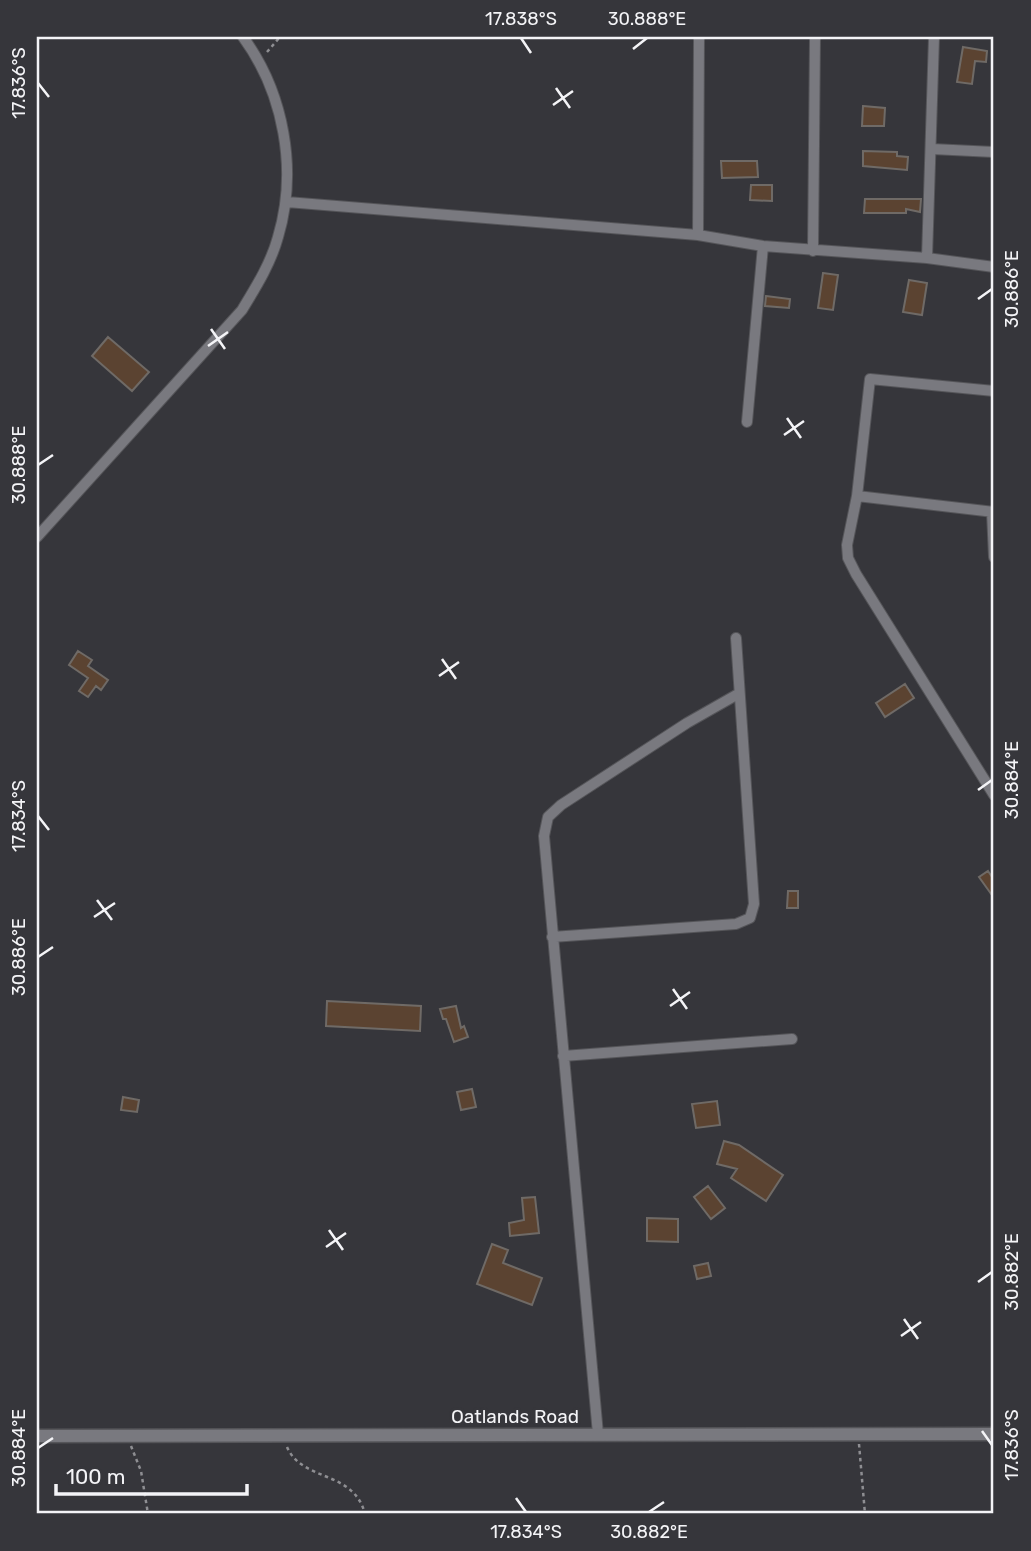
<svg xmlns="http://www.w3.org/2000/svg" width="1031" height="1551" font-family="Rubik,sans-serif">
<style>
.building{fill:#5b4331;stroke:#6f6a66;stroke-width:2}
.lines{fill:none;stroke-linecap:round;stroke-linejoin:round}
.minor-casing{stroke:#555559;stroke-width:12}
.tertiary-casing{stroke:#555559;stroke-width:15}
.path{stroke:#8e8e92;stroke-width:2.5;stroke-dasharray:3.5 3.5;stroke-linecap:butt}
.minor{stroke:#79797f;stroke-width:10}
.tertiary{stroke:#79797f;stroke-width:12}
.ticks{fill:none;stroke:#f4f4f7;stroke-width:2.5}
.labels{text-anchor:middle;stroke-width:6;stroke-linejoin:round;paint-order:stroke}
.street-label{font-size:19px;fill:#f4f4f7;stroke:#36363b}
.neatline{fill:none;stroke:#f4f4f7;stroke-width:2.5}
.ticks-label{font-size:18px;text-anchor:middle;fill:#f4f4f7}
</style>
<rect width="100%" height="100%" fill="#36363b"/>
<path class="building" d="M963 47 987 51 986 62 975 61 972 84 957 82Z
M863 106 885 108 884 126H862Z
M863 151 897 152V156L908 157 907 170 863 166Z
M721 161H757L758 177 722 178Z
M751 185H772V201L750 200Z
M865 199H921L920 212 906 209V213H864Z
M823 273 838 275 833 310 818 308Z
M909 280 927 283 922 315 903 312Z
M766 296 790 299 789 308 765 306Z
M108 337 149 372 132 391 92 356Z
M78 651 92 660 88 666 108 680 101 690 96 686 88 697 79 691 88 678 69 665Z
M905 684 914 698 885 717 876 703Z
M988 871 994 880V898L979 877Z
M788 891H798V908H787Z
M327 1001 421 1006 420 1031 326 1026Z
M456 1006 461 1028 464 1026 468 1037 454 1042 446 1019H443L440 1009Z
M472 1089 476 1107 461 1110 457 1092Z
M123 1097 139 1100 137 1112 121 1110Z
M717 1101 720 1125 696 1128 692 1104Z
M724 1141 739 1145 783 1175 766 1201 731 1178 737 1169 717 1164Z
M708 1186 725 1208 711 1219 694 1197Z
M535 1197 539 1233 510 1236 509 1223 524 1220 522 1198Z
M647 1218 678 1219V1242L647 1241Z
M492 1244 508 1250 503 1263 542 1278 532 1305 477 1284Z
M708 1263 711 1276 697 1279 694 1266Z"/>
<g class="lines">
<g class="minor-casing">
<path id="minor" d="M932 149 994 152
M287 202 698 235 763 246 927 258 994 267
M698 235 699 37
M813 251 815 37
M927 258 934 37
M994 391 870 379 857 496 847 545 848 558 856 574 994 795
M747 422 763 246
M857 496 994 512
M992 512 994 557
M37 537 242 310C256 287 271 263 278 237 298 170 284 93 243 37
M552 937 736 924 750 918 754 904 736 638
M563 1056 792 1039
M598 1434 544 836 548 817 561 805 687 723 738 694"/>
</g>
<g class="tertiary-casing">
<path id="tertiary" d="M37 1436 994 1434"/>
</g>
<path class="path" d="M267 52 280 37
M859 1444 865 1514
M131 1446 141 1471 148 1514
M287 1447C302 1482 354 1470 365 1514"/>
<use href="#minor" class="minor"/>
<use href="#tertiary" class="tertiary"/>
</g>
<path class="ticks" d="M521 38 531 53M633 49 647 38M38 83 49 97M556 88 570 108M553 105 573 91M978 299 992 289M211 329 225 349M208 346 228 332M787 418 801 438M784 435 804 421M38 465 53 455M442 659 456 679M439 676 459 662M978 790 992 780M38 816 49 830M97 900 112 920M94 917 115 903M38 957 53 947M673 989 687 1009M670 1006 690 992M329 1230 343 1250M326 1247 346 1233M978 1282 992 1272M904 1319 918 1339M901 1336 921 1322M982 1431 992 1445M38 1448 53 1438M516 1498 526 1512M649 1512 664 1502"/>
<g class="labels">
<g class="street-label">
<text x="515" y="1423">Oatlands Road</text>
</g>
</g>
<rect width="1031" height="1551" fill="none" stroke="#36363b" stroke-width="77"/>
<path d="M56 1484v10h191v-10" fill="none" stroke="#f4f4f7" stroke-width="3.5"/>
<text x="66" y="1484" font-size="21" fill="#f4f4f7" stroke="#36363b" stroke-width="5" paint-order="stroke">100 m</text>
<rect x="38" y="38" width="954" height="1474" class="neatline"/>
<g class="ticks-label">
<text x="521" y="25">17.838°S</text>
<text x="647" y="25">30.888°E</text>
<text transform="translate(19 83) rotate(-90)" y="6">17.836°S</text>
<text transform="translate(1012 289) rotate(-90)" y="6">30.886°E</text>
<text transform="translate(19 465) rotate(-90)" y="6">30.888°E</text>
<text transform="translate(1012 780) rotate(-90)" y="6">30.884°E</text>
<text transform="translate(19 816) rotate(-90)" y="6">17.834°S</text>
<text transform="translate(19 957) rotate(-90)" y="6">30.886°E</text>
<text transform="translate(1012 1272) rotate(-90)" y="6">30.882°E</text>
<text transform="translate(1012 1445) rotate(-90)" y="6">17.836°S</text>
<text transform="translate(19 1448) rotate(-90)" y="6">30.884°E</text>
<text x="526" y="1538">17.834°S</text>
<text x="649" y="1538">30.882°E</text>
</g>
</svg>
